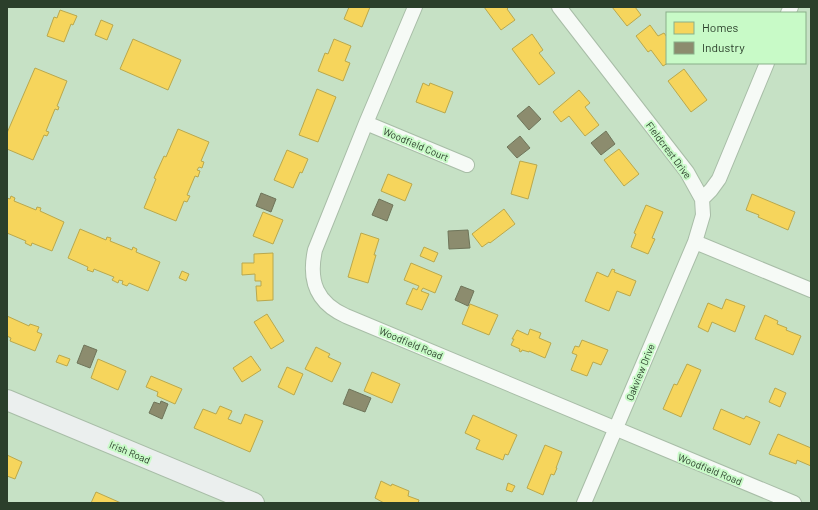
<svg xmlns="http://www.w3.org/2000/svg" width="818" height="510" font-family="Barlow,sans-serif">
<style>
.homes{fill:#f6d55c;stroke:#b9a84d}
.industry{fill:#8c8c6e;stroke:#6f755a}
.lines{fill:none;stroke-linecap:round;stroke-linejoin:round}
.street-casing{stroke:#a8bda7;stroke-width:16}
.secondary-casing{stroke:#a8bda7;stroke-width:22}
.street{stroke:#f6faf6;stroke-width:14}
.secondary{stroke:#ebefee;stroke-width:20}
.labels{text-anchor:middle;stroke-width:4;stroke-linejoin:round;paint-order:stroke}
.street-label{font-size:10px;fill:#2b3f2b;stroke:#c8fac7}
</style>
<rect width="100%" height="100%" fill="#c6e1c5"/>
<path class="homes" d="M349 7H370L362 27 344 19Z
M484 7H509L507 9 515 20 501 30Z
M612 7H635L641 15 627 26Z
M60 10 77 16 73 25 71 24 64 42 47 36 54 17 57 18Z
M101 20 113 25 107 40 95 35Z
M650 25 658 36 664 33 667 37 668 63 663 66 651 50 648 52 636 36Z
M532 34 543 50 539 53 555 73 539 85 512 49Z
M133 39 181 60 168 90 120 69Z
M334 39 351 46 345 61 350 63 343 81 318 71 325 53 328 54Z
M35 68 67 81 57 106 59 107 58 110 55 109 46 131 49 132 47 136 44 135 33 160 7 149V133Z
M684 69 707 100 691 112 668 81Z
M423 83 429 86 430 83 453 92 445 113 416 102Z
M317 89 336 97 318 142 299 135Z
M579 90 590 103 585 107 599 125 585 136 569 116 561 122 553 112Z
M178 129 209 142 201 161 204 162 202 168 199 167 197 170 200 171 198 177 195 176 187 195 190 196 187 202 184 201 176 221 144 208 156 179 154 178 164 156 166 157Z
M619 149 639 174 624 186 604 160Z
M287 150 308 159 302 173 300 172 293 188 274 180Z
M520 161 537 165 528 199 511 194Z
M388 174 412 184 405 201 381 191Z
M752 194 795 212 788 230 758 217 759 215 746 210Z
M11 196 15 198 14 201 36 210 37 207 41 208 40 211 64 222 52 251 32 243 31 246 25 243 26 241 7 233V198L10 199Z
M646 205 663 212 652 238 655 239 648 254 631 247 636 234 634 233Z
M504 209 515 224 490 243 489 242 482 247 472 234Z
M263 212 283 220 273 244 253 236Z
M80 229 106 240 107 237 111 238 110 241 132 250 133 247 137 249 136 252 160 262 148 291 129 283 127 286 122 284 123 281 119 280 118 283 112 280 114 277 94 269 93 272 87 270 88 267 68 258Z
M361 233 379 239 374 255H376L368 283 348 277Z
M424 247 438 253 434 262 420 256Z
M273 253V300L257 301 256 286H261V281H255V274L242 275V263H254V254Z
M411 263 442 276 435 293 423 288 421 291 429 294 422 310 406 304 413 288 417 290 419 286 404 280Z
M612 269 615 270 614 272 636 281 630 296 617 291 609 311 585 301 597 272 608 277Z
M182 271 189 274 186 281 179 278Z
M726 299 745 306 735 332 712 322 708 332 698 327 708 303 722 309Z
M470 304 498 315 489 335 462 324Z
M267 314 284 341 271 349 254 322Z
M765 315 778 321 777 324 787 328 786 330 801 336 793 355 755 339Z
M7 316 29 326 30 324 39 327 37 332 42 334 35 351 10 341 11 338 7 336Z
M530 329 541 333 539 338 551 343 545 358 529 351V352L522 350 521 352 519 351 520 349 511 345 514 339H512L517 330 528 335Z
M582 340 608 350 601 365 593 362 587 376 571 370 577 355 572 353 575 346 579 347Z
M316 347 330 354 328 357 341 363 332 382 305 369Z
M59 355 70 359 67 366 56 362Z
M251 356 261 370 242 382 233 368Z
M98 359 126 371 118 390 91 378Z
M687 364 701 370 681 417 663 409 674 384 677 385Z
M287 367 303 374 294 395 278 387Z
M372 372 400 384 392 403 364 391Z
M151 376 182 389 175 404 157 396 158 392 146 387Z
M775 388 786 393 780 407 769 402Z
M220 406 232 411 228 419 241 424 245 414 263 421 250 452 194 428 203 409 216 414Z
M721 409 744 419 746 416 760 422 750 445 713 429Z
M473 415 517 435 508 455 505 454 503 460 476 449 480 440 465 433Z
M778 434 811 448V466L797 460 796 464 769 454Z
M545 445 562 452 556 468H557L554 475 551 474 543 495 527 488Z
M7 455 22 462 15 479 7 476Z
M381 481 391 486 392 484 409 491 408 496 419 500 418 503H384L375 498Z
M508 483 515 486 512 492 506 490Z
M96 492 121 503H91Z"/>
<path class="industry" d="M529 106 541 119 529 130 517 116Z
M606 131 615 144 601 155 591 143Z
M520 136 530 148 517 158 507 147Z
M261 193 276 199 271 212 256 206Z
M379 199 393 205 387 221 372 215Z
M468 230 470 248 449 249 448 231Z
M461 286 474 291 468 306 455 300Z
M84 345 97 350 90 368 77 363Z
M349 389 371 398 365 412 343 404Z
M161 401 168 404 162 419 149 413 154 402 160 404Z"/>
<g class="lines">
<g class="street-casing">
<path id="street" d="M415 7 366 123 315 250C308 282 317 303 346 316L794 503
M559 7 687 172 702 199 703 215 695 242 584 503
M788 13 791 7
M366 123 467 165
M702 199 711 190 719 179 767 63
M695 242 811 290"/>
</g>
<g class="secondary-casing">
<path id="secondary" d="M7 400 254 503"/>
</g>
<use href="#street" class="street"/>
<use href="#secondary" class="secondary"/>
</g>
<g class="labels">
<g class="street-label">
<text transform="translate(416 144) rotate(23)" y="4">Woodfield Court</text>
<text transform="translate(669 150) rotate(53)" y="4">Fieldcrest Drive</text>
<text transform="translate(411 343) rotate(23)" y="4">Woodfield Road</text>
<text transform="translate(640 372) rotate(-68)" y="4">Oakview Drive</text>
<text transform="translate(130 452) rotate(23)" y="4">Irish Road</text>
<text transform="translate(710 469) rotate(22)" y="4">Woodfield Road</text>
</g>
</g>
<rect width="818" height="510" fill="none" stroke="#2b3f2b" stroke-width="16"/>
<rect x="666" y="12" width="140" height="52" fill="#c8fac7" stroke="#89af89"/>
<rect x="674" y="22" width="20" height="12" fill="#f6d55c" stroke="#89af89"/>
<text x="702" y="32" font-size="12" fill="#2b3f2b">Homes</text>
<rect x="674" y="42" width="20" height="12" fill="#8c8c6e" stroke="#89af89"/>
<text x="702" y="52" font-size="12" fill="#2b3f2b">Industry</text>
</svg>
